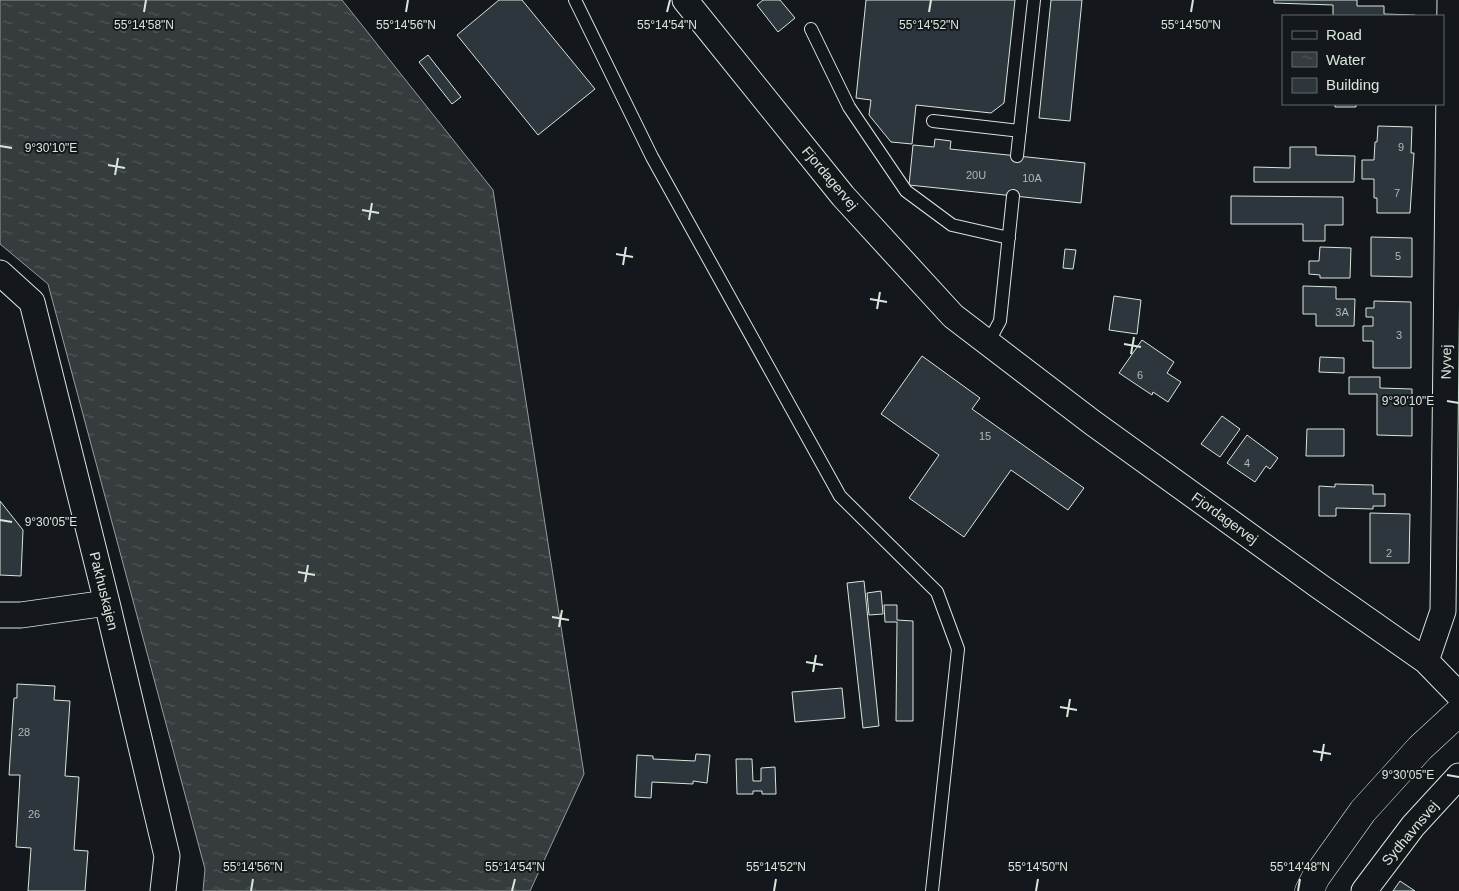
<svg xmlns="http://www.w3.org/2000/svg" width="1459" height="891" font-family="Helvetica,sans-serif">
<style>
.water{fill:url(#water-ripples);stroke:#939e99}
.building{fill:#2c363c;stroke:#d8e6dc}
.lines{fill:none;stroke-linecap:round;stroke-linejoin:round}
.service-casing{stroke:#d8e6dc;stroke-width:14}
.minor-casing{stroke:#d8e6dc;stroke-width:27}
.tertiary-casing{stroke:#d8e6dc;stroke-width:29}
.service{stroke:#14181c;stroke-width:12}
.minor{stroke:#14181c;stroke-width:25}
.tertiary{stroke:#14181c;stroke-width:28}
.ticks{fill:none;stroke:#d8e6dc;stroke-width:2}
.labels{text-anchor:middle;stroke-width:4;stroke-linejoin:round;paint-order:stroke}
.number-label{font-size:11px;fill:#adbab4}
.street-label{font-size:14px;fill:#d8e6dc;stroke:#14181c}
.ticks-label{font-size:12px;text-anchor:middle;fill:#d8e6dc;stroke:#14181c;stroke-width:4;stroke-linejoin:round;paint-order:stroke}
</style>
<defs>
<pattern id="water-ripples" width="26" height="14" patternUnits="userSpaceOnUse" patternTransform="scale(1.25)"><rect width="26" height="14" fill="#363b3e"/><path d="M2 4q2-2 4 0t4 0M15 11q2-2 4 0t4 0" fill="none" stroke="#525759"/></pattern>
</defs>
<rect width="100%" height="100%" fill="#14181c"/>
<path class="water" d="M0 0H342L493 190 584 774 530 891H203L205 869 48 284 0 244Z"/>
<path class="building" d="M499 0H522L595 89 538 135 457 35Z
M763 0H780L795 18 778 32 757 5Z
M866 0H1015L1004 103 991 113 916 105 912 144 891 142 869 115 871 100 856 98Z
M1051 0H1082L1070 121 1039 118Z
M1274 0H1357V6H1384V14L1415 15V16H1333V5L1274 3Z
M428 55 461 97 452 104 419 62Z
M1335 104H1356V107H1335Z
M1378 126 1412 127 1411 153H1414L1410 213H1377V198H1374V179H1362V160H1374L1375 142H1377Z
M935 139 951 141 950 149 1085 163 1081 203 909 185 913 145 934 147Z
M1290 147H1316V155L1355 156 1354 182H1254V167L1290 168Z
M1231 196 1343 197V225H1325V241H1303V224H1231Z
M1371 237 1412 238V277L1371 276Z
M1320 247 1351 248 1350 278H1320V275L1309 274V261H1319Z
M1065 249 1076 250 1073 269 1063 268Z
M1303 286 1336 287V299H1355L1354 326H1316V314H1303Z
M1114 296 1141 300 1137 334 1109 330Z
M1374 301 1411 302V368H1373V341H1363V326H1373V317H1366V308H1374Z
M1142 340 1174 362 1167 373 1181 382 1168 402 1153 392 1152 395 1119 373Z
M922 356 980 398 972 409 1084 488 1068 510 1011 470 964 537 909 498 939 455 881 414Z
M1320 357 1344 358V373L1319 372Z
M1349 377H1380V388L1412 389V436L1377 435V394H1349Z
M1222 416 1240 429 1220 457 1201 444Z
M1307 429H1344V456H1306Z
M1247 435 1278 458 1270 469 1266 466 1255 482 1227 463Z
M1335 484 1373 485V494H1385V506H1373V509L1336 508V516H1319V486L1335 487Z
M0 501 23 530 21 576 0 575Z
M1370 513 1410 514 1409 563H1370Z
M864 581 879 726 863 728 847 583Z
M881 591 883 614 869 615 867 593Z
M884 605H897V620L913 621V721H896L897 622H885Z
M17 684 55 686 54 700 70 701 65 776 79 777 74 850 88 851 85 891H28L31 848 16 847 20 775H9L14 698H17Z
M842 688 845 718 795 722 792 692Z
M696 754 710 755 707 783 693 781V784L652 782 651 798 635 797 637 755 653 756V759L695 761Z
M736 759H752L753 781H761V768L775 767 776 794H762V791H753V794H737Z
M1400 881 1415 891H1393Z"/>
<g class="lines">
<g class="service-casing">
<path id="service" d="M575 0 652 157 840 496 937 592 958 649 932 891
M811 29 849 107 906 191 952 225 1009 238
M933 121 1020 131
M1017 156 1034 0
M988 343 1000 321 1013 196"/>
</g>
<g class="minor-casing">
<path id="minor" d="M685 0 843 196 953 316 1093 423 1319 586 1426 661 1459 695
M0 273 32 302 107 603 167 856 163 891
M0 615H21L107 603
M1426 661 1443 611 1450 0
M1364 891 1413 826 1459 776"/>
</g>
<g class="tertiary-casing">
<path id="tertiary" d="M1309 891 1316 877 1363 811 1420 748 1459 712"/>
</g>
<use href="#service" class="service"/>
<use href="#minor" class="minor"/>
<use href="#tertiary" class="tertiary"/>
</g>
<path class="ticks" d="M144 12 146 0M406 12 408 0M667 12 670 0M929 12 931 0M1191 12 1193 0M0 146 12 148M108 165 125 168M115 175 118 158M362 210 379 213M369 220 372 203M616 254 633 257M623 265 626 247M870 299 887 302M877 309 880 292M1124 344 1141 347M1131 354 1134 337M1447 401 1459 403M0 520 12 522M298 572 315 575M305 582 308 565M552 617 569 620M559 627 562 610M806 662 823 665M813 672 816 655M1060 707 1077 710M1067 717 1070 699M1313 751 1331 754M1321 761 1324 744M1447 775 1459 777M251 891 253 879M512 891 515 879M774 891 776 879M1036 891 1038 879M1298 891 1300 879"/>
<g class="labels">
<g class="number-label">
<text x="1401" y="151">9</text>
<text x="976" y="179">20U</text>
<text x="1032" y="182">10A</text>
<text x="1397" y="197">7</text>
<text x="1398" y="260">5</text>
<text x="1342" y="316">3A</text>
<text x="1399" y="339">3</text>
<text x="1140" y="379">6</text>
<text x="985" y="440">15</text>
<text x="1247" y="467">4</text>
<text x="1389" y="557">2</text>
<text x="24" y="736">28</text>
<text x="34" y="818">26</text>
</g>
<g class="street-label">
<text transform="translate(830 178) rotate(50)" y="5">Fjordagervej</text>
<text transform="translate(1446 362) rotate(-89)" y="5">Nyvej</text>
<text transform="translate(1225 518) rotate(36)" y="5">Fjordagervej</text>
<text transform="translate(104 591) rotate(76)" y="5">Pakhuskajen</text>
<text transform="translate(1410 833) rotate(-50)" y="5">Sydhavnsvej</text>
</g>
</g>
<g class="ticks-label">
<text x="144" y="29">55°14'58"N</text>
<text x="406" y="29">55°14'56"N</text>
<text x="667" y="29">55°14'54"N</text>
<text x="929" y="29">55°14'52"N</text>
<text x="1191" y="29">55°14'50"N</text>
<text x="51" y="152">9°30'10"E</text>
<text x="1408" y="405">9°30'10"E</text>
<text x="51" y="526">9°30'05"E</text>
<text x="1408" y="779">9°30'05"E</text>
<text x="253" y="871">55°14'56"N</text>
<text x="515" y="871">55°14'54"N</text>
<text x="776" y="871">55°14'52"N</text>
<text x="1038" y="871">55°14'50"N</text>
<text x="1300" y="871">55°14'48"N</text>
</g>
<rect x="1282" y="15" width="162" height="90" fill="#14181c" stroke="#626a69"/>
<rect x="1292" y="31" width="25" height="8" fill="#14181c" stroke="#626a69"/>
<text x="1326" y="40" font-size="15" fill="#d8e6dc">Road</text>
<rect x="1292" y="52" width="25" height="15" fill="url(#water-ripples)" stroke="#626a69"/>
<text x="1326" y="65" font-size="15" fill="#d8e6dc">Water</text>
<rect x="1292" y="78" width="25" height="15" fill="#2c363c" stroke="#626a69"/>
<text x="1326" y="90" font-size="15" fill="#d8e6dc">Building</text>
</svg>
